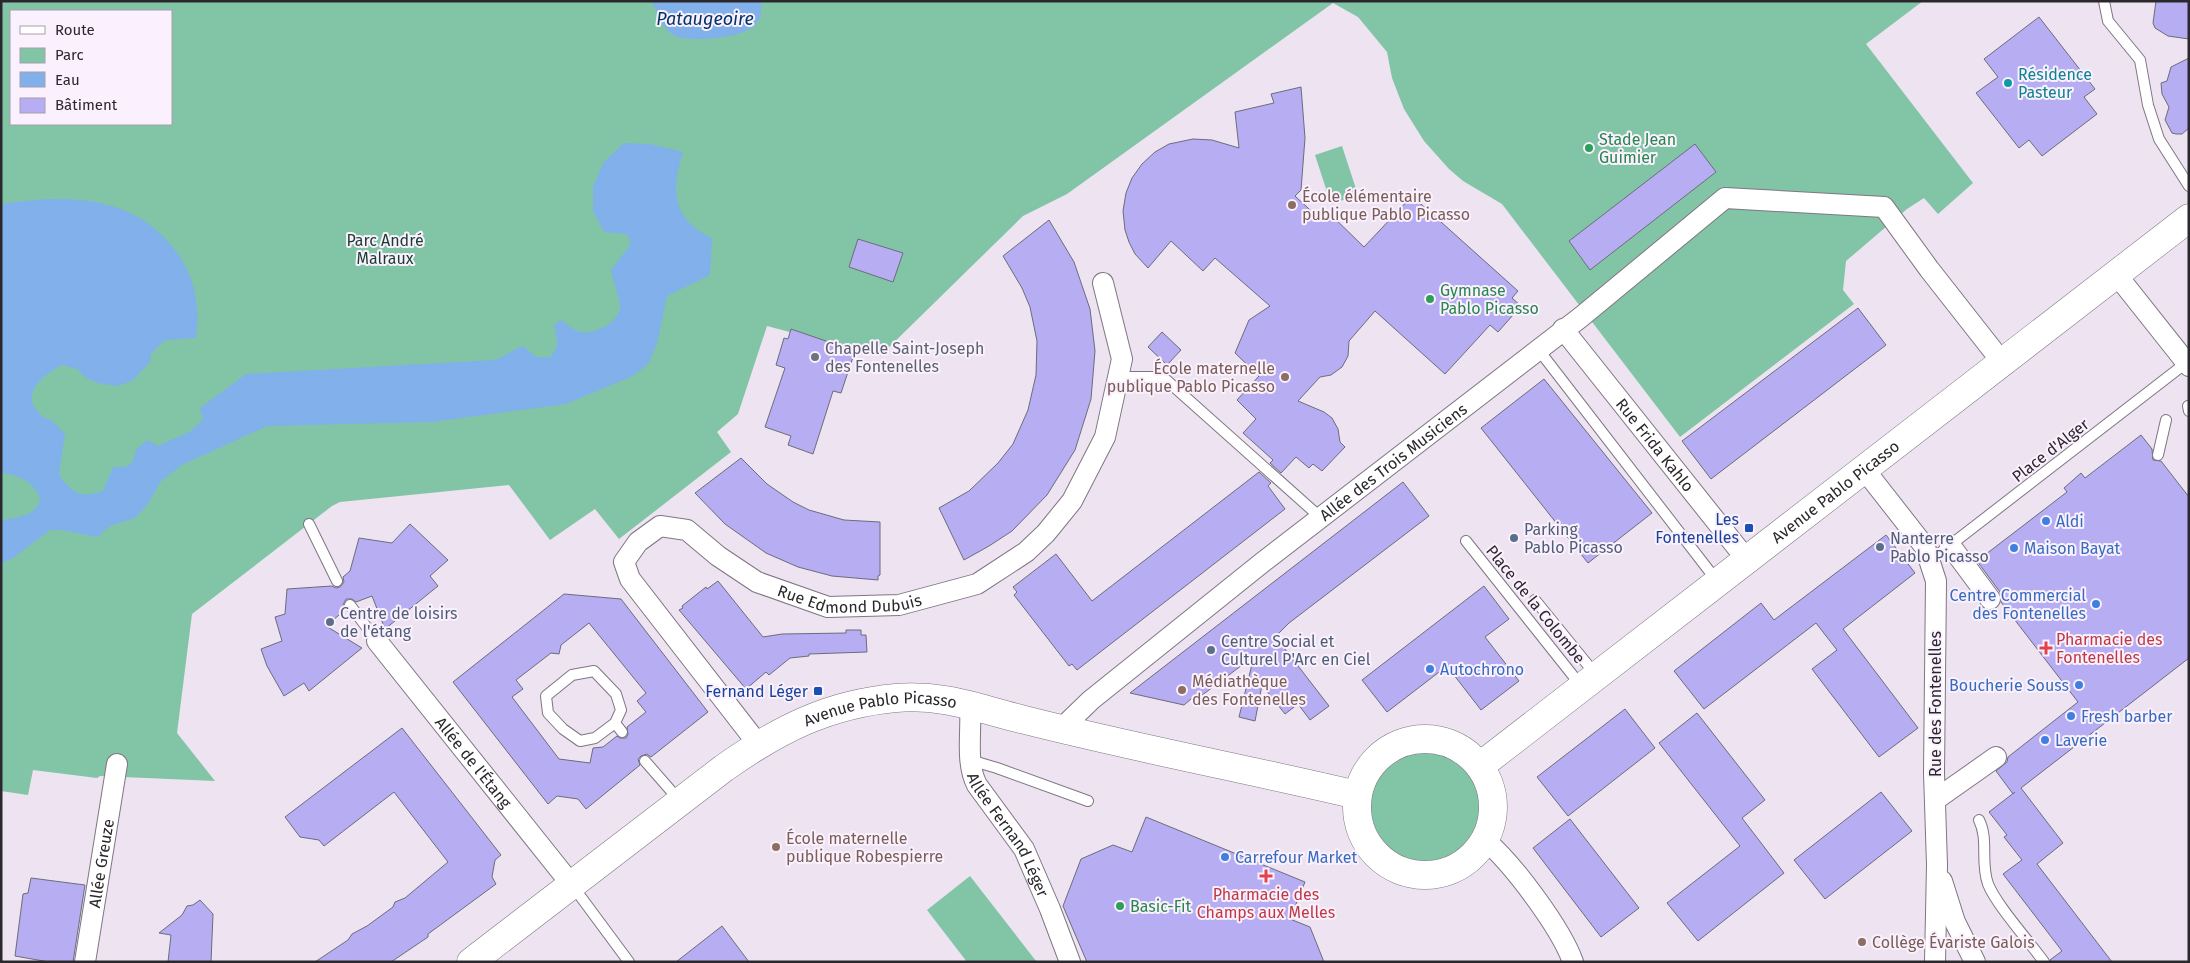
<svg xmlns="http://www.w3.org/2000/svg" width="2190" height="963" font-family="'Fira Sans',sans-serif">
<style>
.green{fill:#81c5a6;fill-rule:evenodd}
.water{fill:#81b0eb}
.building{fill:#b6adf3;stroke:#6d6c7a;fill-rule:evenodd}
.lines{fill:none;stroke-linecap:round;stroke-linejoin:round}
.lane-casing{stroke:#7f7682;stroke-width:12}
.street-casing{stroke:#7f7682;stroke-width:22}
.secondary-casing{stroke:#7f7682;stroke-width:29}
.lane{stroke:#fff;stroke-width:10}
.street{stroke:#fff;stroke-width:20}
.secondary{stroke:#fff;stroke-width:28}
.culture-dot{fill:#0f9aa8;stroke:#faf0fe;stroke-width:2}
.leisure-dot{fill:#2e9e5b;stroke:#faf0fe;stroke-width:2}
.education-dot{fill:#8d6e63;stroke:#faf0fe;stroke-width:2}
.worship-dot{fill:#6b7280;stroke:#faf0fe;stroke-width:2}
.shop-dot{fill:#3f7fe0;stroke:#faf0fe;stroke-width:2}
.transit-dot{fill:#1a4fb4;stroke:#faf0fe;stroke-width:2}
.service-dot{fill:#5c6f8a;stroke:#faf0fe;stroke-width:2}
.health-dot{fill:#e0444e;stroke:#faf0fe;stroke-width:2}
.labels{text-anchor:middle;stroke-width:4;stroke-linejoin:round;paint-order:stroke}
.culture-label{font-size:16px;fill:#0d838f;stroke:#faf0fe;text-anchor:start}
.leisure-label{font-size:16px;fill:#27864d;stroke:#faf0fe;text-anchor:start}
.education-label{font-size:16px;fill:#785e54;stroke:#faf0fe;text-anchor:start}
.park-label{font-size:16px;fill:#193e2f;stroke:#faf0fe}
.worship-label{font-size:16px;fill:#5b616d;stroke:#faf0fe;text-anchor:start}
.street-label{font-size:16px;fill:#2b282d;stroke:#faf0fe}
.transit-label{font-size:16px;fill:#164399;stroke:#faf0fe;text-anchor:end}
.shop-label{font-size:16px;fill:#366cbe;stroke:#faf0fe;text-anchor:start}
.service-label{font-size:16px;fill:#4e5e75;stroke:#faf0fe;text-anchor:start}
.health-label{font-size:16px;fill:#be3a42;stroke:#faf0fe;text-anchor:start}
.water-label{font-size:18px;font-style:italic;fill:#013467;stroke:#faf0fe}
</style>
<rect width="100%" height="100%" fill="#ede3f1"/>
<path class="green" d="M1 1H1923L1866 44 1973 183 1938 214 1924 198 1907 209 1846 261 1843 290 1854 304 1680 437 1502 204 1463 181 1449 169 1424 141 1404 109 1392 78 1387 52 1358 17 1333 3 1067 194 1023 216 880 356 767 326 738 414 717 432 731 452 619 539 595 509 550 540 509 485 340 502 332 506 192 614 177 733 215 781 100 776 97 778 33 770 28 795 1 791ZM11 11H171V124H11Z
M1342 146 1358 195 1331 204 1315 155Z
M1369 805a56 56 0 1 1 112 0a56 56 0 1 1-112 0Z
M970 876 1036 961V962H967L927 910Z"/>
<path class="water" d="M652 1H761C762 11 761 19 754 26 742 38 687 44 672 34 663 28 656 11 652 1Z
M624 143 649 144 683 152C671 191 672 219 712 238L710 275 667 296 657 344 648 364 633 376 566 404 432 422 267 426 182 465 161 481 148 504 135 518 110 526 97 537 62 530H50L13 558 1 564V520C16 518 38 516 40 498 34 482 17 474 1 473V204C67 194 136 194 178 254 196 280 200 307 196 338L165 340 151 354 150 362 132 381 118 386 98 383 86 378 77 369 62 365C42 375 16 397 44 417 44 418 50 420 51 420 56 424 61 430 65 434L59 475C72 493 81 499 103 491L113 467H126L132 463 136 450 147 440 158 446 191 431 203 419 200 408 246 374 495 360C504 357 512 350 523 346L536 357H550C560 347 557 338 554 325L561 320C567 324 574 331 581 332 596 335 622 321 620 304 618 293 613 282 611 270L631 244 627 234 604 232 593 211V187L603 163Z"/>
<path class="building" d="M2156 1H2189V39L2168 36 2155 28 2153 23Z
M2039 17 2095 89 2084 97 2097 114 2042 156 2029 140 2019 148 1976 93 1998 77 1984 59Z
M2189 58V128L2182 134H2176L2172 133 2165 120 2169 107 2162 94 2161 83 2167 81 2171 67Z
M1301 87 1305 138 1301 190 1295 196 1321 220 1328 212 1364 247 1412 196 1518 291 1512 298 1521 306 1498 332 1490 325 1445 374 1375 311 1349 341 1348 356 1342 367 1331 375 1320 377 1298 401 1324 412 1332 418 1338 429 1340 442 1345 447 1322 471 1313 464 1309 468 1296 457 1281 473 1270 463 1273 460 1243 433 1256 419 1237 400 1259 376 1235 353 1249 320 1270 306 1215 258 1203 271 1171 241 1148 268 1135 254 1129 242 1125 230 1123 211 1126 193 1132 178 1142 164 1155 152 1169 144 1193 139 1212 140 1239 148 1235 112 1274 103 1271 94Z
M1695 144 1716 172 1590 270 1569 241Z
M1049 220 1074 262 1090 309 1095 351 1091 399 1075 450 1047 495 1012 531 989 546 964 560 939 508 969 491 998 463 1013 444 1028 410 1036 375 1037 341 1030 307 1022 288 1003 256Z
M858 239 903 253 893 282 849 267Z
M1858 308 1886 345 1711 479 1682 441Z
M791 329 855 351 841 393 833 391 813 454 788 445 791 436 765 427 785 368 776 365 784 338 788 339Z
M1162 332 1181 350 1167 365 1148 347Z
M1544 379 1652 513 1588 563 1481 428Z
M2141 435 2152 449 2153 460 2161 461 2189 497V658L2021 788 2063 843 2037 864 2112 962H2051L2050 960 2062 951 2003 874 2022 860 2004 837 2007 835 1989 812 2015 792 2013 794 1996 771 2007 762 2008 757 2078 702 2001 602 2000 592 1977 561 2067 492 2064 488 2081 473 2085 478Z
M741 458 767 484 793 502 809 510 844 520 880 522V575L878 576V580L832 576 798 567 766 553 725 524 695 493Z
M1259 472 1271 483 1268 486 1285 509 1077 670 1072 664 1069 666 1014 595 1017 592 1013 587 1056 554 1092 601Z
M1403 482 1429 516 1289 623 1276 636 1287 647 1285 649 1329 706 1310 720 1298 704 1285 714 1262 685 1255 721 1239 717 1254 656 1201 696 1198 693 1184 705 1130 693Z
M410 524 448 560 430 576 438 586 385 629 372 596 356 602 352 599H346L343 605 345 610 326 626 362 648 309 691 304 683 284 696 267 666 261 649 282 641 275 617 285 614 287 589 332 586 336 588 340 587 344 582 343 577 350 571 359 538 392 543Z
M1886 535 1915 573 1843 629 1918 728 1879 757 1812 669 1837 650 1816 623 1704 709 1674 671 1761 603 1774 620Z
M718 581 763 637 782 634 846 633V630H861V635H866L867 652 809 654V656L790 658 769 675 766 672 746 689 679 610 683 608 682 606 706 587 707 589Z
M1484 586 1509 619 1485 637 1519 681 1481 710 1447 666 1387 712 1362 680Z
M564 594 621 599 708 712 651 757 647 754 641 756 638 759 640 765 586 809 578 799 557 796 548 804 453 682ZM589 623 646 693 637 701 646 712 627 727 628 734 626 738H620L617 736 603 747 593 748 590 763 559 759 512 697 523 689 516 680 551 653 559 654 561 645Z
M1625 709 1655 748 1568 816 1537 777Z
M1697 713 1765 800 1742 818 1784 873 1698 941 1667 903 1740 846 1659 743Z
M402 728 501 855 495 860 492 877 496 884 443 923 428 934V937L391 962H315L348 940 352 934 367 926 393 907 395 902 405 898 448 862 394 792 324 846 319 840 300 837 285 817Z
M1881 792 1912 831 1825 899 1794 860Z
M1146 817 1305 882 1290 919 1310 927 1324 962H1087L1063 906 1081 859 1113 845 1132 852Z
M1570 819 1639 908 1601 937 1533 848Z
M31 878 85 885 73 962H49L15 956 23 894 28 893Z
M200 900 213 914 211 962H168L171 935 159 933 182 915 187 906 193 905Z
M722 926 749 962H676Z"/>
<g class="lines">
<g class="lane-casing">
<path id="lane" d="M2104 1 2108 21 2140 60 2148 105 2159 139 2189 186
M1538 349 1717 581
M1118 377H1163L1320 517
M2188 406 2189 411
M2158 455 2166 420
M309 524 337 581
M1466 541 1582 687
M1931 560 2186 363
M1535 600 1596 675
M350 605 377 641
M615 723 595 738 580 741 563 729 548 713 546 696 572 675 594 671 616 694 621 710 615 723 622 732
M970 760 997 768 1088 801
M645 761 679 800
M1979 820C1989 840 1980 862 1988 884 1997 906 2029 941 2044 962
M572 885 629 962"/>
</g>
<g class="street-casing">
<g id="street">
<path d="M2116 274 2189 366"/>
<path id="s1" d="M1563 329 1747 560"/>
<path d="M1864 469 1925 547 1936 581 1934 773 1937 865 1935 962"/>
<path d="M1950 545 1990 599"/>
<path id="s2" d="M377 641 571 884"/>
<path id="s3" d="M970 704C972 731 965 762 977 785L1024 849 1050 909 1070 962"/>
<path id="s4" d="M1062 728 1091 700 1263 562 1581 317 1725 198 1884 207 1929 269 2002 362"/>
<path id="s5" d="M758 744 630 579 624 562 638 542 660 526 687 530 718 556 757 582 828 607 899 605 977 584 1026 552 1046 533 1072 501 1105 437 1122 359 1103 283"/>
<path d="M1935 800 1996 757"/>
<path d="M1486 841C1513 864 1561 928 1573 962"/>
<path d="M1942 881 1955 922 1975 962"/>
<path id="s6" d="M85 962 117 764"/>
</g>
</g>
<g class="secondary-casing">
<g id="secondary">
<circle cx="1425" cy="807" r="68"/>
<path id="s7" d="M1480 766 2189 218"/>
<path id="s8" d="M471 962 724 768C778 730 828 704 896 698 945 694 979 709 1025 720 1135 748 1247 769 1357 795"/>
</g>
</g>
<use href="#lane" class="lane"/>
<use href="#street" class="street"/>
<use href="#secondary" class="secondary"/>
</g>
<circle class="culture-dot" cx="2008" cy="83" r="5"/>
<g class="leisure-dot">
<circle cx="1589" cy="148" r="5"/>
<circle cx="1430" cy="299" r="5"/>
<circle cx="1120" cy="906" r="5"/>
</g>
<g class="education-dot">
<circle cx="1292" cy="205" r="5"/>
<circle cx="1285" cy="377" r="5"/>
<circle cx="1182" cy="690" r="5"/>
<circle cx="776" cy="847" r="5"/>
<circle cx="1862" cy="942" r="5"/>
</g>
<circle class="worship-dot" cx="815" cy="357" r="5"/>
<g class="shop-dot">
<circle cx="2046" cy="521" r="5"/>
<circle cx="2014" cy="548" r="5"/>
<circle cx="2096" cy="604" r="5"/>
<circle cx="1430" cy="669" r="5"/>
<circle cx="2079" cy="685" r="5"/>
<circle cx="2071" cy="716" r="5"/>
<circle cx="2045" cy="740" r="5"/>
<circle cx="1225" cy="857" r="5"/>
</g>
<g class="transit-dot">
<rect x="1744" y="523" width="10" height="10" rx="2.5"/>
<rect x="813" y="686" width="10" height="10" rx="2.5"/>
</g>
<g class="service-dot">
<circle cx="1514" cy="538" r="5"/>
<circle cx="1880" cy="547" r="5"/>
<circle cx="330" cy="622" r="5"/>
<circle cx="1211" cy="650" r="5"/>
</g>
<g class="health-dot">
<path d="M2043.5 640.5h5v5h5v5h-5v5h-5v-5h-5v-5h5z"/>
<path d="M1263.5 868.5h5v5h5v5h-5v5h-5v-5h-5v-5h5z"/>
</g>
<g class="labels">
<g class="culture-label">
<text x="2018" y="80">Résidence<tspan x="2018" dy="18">Pasteur</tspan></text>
</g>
<g class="leisure-label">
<text x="1599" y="145">Stade Jean<tspan x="1599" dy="18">Guimier</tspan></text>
<text x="1440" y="296">Gymnase<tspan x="1440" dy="18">Pablo Picasso</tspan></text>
<text x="1130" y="912">Basic-Fit</text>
</g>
<g class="education-label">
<text x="1302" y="202">École élémentaire<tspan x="1302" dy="18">publique Pablo Picasso</tspan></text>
<text x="1275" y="374" text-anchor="end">École maternelle<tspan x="1275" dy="18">publique Pablo Picasso</tspan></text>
<text x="1192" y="687">Médiathèque<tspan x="1192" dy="18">des Fontenelles</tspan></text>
<text x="786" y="844">École maternelle<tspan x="786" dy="18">publique Robespierre</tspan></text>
<text x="1872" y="948">Collège Évariste Galois</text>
</g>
<g class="park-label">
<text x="385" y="246">Parc André<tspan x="385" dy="18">Malraux</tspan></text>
</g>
<g class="worship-label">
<text x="825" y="354">Chapelle Saint-Joseph<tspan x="825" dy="18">des Fontenelles</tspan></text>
</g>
<g class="street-label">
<text dy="6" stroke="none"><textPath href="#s1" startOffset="148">Rue Frida Kahlo</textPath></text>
<text transform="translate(2050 450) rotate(-38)" y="6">Place d'Alger</text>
<text dy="6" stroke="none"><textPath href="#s4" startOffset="425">Allée des Trois Musiciens</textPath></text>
<text dy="6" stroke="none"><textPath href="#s7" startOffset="449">Avenue Pablo Picasso</textPath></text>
<text dy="6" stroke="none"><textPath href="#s5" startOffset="489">Rue Edmond Dubuis</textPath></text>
<text transform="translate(1536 604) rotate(51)" y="6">Place de la Colombe</text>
<text transform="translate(1935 704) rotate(-90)" y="6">Rue des Fontenelles</text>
<text dy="6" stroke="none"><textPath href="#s8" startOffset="490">Avenue Pablo Picasso</textPath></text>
<text dy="6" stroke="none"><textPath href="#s2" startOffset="155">Allée de l'Étang</textPath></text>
<text dy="6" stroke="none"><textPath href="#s3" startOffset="141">Allée Fernand Léger</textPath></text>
<text dy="6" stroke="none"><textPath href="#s6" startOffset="100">Allée Greuze</textPath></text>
</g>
<g class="transit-label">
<text x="1739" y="525">Les<tspan x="1739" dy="18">Fontenelles</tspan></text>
<text x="808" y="697">Fernand Léger</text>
</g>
<g class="shop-label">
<text x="2056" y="527">Aldi</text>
<text x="2024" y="554">Maison Bayat</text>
<text x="2086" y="601" text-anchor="end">Centre Commercial<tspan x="2086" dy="18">des Fontenelles</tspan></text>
<text x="1440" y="675">Autochrono</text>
<text x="2069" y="691" text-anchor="end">Boucherie Souss</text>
<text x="2081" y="722">Fresh barber</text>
<text x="2055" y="746">Laverie</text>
<text x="1235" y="863">Carrefour Market</text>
</g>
<g class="service-label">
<text x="1524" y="535">Parking<tspan x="1524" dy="18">Pablo Picasso</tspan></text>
<text x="1890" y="544">Nanterre<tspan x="1890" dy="18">Pablo Picasso</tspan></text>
<text x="340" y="619">Centre de loisirs<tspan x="340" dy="18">de l'étang</tspan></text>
<text x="1221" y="647">Centre Social et<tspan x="1221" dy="18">Culturel P'Arc en Ciel</tspan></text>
</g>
<g class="health-label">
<text x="2056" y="645">Pharmacie des<tspan x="2056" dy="18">Fontenelles</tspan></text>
<text x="1266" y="900" text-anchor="middle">Pharmacie des<tspan x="1266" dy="18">Champs aux Melles</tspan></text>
</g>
<g class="water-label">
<text x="705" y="25">Pataugeoire</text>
</g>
</g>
<rect width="2190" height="963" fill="none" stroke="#2b282d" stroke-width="5"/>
<rect x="10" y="10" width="162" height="115" fill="#faf0fe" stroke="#a7a0aa"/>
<rect x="20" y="26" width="25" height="8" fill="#ffffff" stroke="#a7a0aa"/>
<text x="55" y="35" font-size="15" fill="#2b282d">Route</text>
<rect x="20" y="48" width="25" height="15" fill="#81c5a6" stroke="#a7a0aa"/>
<text x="55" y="60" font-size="15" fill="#2b282d">Parc</text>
<rect x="20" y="72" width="25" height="15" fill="#81b0eb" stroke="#a7a0aa"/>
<text x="55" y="85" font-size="15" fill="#2b282d">Eau</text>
<rect x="20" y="98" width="25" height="15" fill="#b6adf3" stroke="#a7a0aa"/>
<text x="55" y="110" font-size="15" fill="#2b282d">Bâtiment</text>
</svg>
